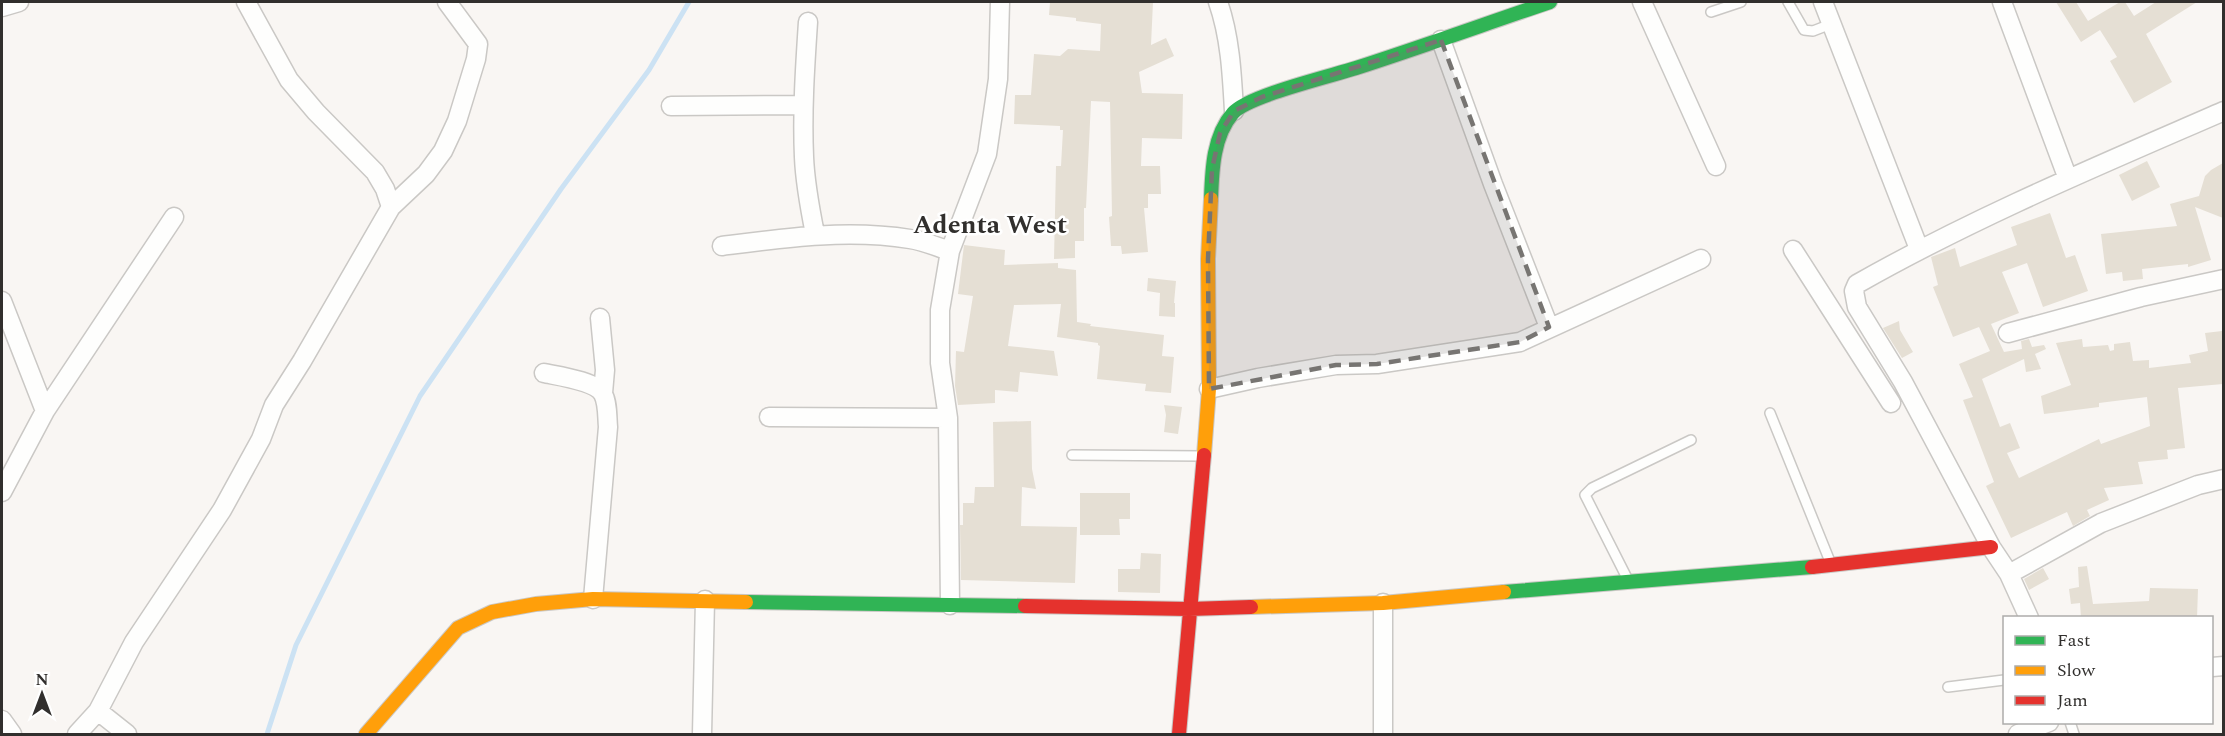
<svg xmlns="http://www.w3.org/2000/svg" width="2225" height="736" font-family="Spectral,serif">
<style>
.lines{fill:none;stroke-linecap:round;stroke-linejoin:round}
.stream{stroke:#cce2f3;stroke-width:5}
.building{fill:#e5dfd4}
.lane-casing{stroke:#cac8c5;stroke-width:12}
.street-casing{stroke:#cac8c5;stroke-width:21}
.fast-casing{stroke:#cac8c5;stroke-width:16}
.slow-casing{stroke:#cac8c5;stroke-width:16}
.jam-casing{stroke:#cac8c5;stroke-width:16}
.lane{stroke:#fefefd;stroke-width:9}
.street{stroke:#fefefd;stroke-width:18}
.fast{stroke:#30b455;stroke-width:14}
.slow{stroke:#ff9f0a;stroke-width:14}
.jam{stroke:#e5322d;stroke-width:14}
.marked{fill:#777572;fill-opacity:0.2;stroke:#777572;stroke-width:4.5;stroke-dasharray:12 8;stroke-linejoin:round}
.labels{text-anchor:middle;stroke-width:5;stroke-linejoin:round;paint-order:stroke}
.district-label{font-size:26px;font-weight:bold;fill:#312f2d;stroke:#fff}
</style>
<rect width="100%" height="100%" fill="#f9f6f3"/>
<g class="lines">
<path class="stream" d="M267 734 296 645 420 396 561 189 649 70 689 2"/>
</g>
<path class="building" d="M1050 2H1153L1151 45 1166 38 1174 56 1139 72 1142 93 1183 94 1182 139 1142 138 1141 166H1160L1161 194H1148V208H1144L1148 252 1122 254 1121 246H1111L1109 217 1112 216 1110 102 1091 101 1086 208H1084V241H1075V258L1054 259 1056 166H1061L1063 130H1060V126L1014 124 1015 95H1031L1034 54 1060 56 1068 49 1100 51 1101 24 1076 21V18L1049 15Z
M2056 2H2076L2088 21 2120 2H2125L2134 16 2156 2H2197L2146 34 2172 82 2134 103 2110 61 2117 57 2100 30 2081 42Z
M2147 161 2160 187 2132 201 2119 175Z
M2223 163V218L2195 207 2211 260 2188 267V264L2142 269 2143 279 2123 281 2122 272 2106 274 2101 234 2177 226 2170 204 2199 196 2205 176 2211 170Z
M2050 213 2066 258 2075 255 2088 291 2043 307 2027 263 2002 272 2019 313 1991 324 2004 352 2022 349 2021 341 2029 339 2032 347 2044 345 2046 349 2035 354 2041 369 2026 372 2024 359 1982 379 2000 427 2010 423 2020 448 2007 453 2019 478 2099 439 2101 444 2150 426 2147 397 2099 403V407L2044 414 2041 396 2071 385 2056 343 2082 339 2083 347 2108 345 2110 351 2114 350V344L2130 342 2133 361 2149 360V368L2191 363 2189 355 2208 351 2205 333 2222 331 2223 384 2178 388 2185 448 2167 450 2168 459 2138 462 2143 484 2104 488 2109 500 2087 510 2090 516 2073 526 2067 512 2011 538 1986 486 1994 482 1963 400 1973 397 1959 364 1990 351 1979 327 1953 337 1933 287 1938 285 1931 257 1955 248 1960 267 2017 245 2011 227Z
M964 245 1005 250 1004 265 1058 263V268L1076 270 1077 322 1091 324 1090 326 1164 335 1162 356 1174 357 1171 393 1145 391 1146 384 1097 379 1100 346 1098 345V343L1057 337 1061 304 1014 305 1008 346 1054 351 1058 376 1020 372 1018 392 995 390V403L958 405 955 386 956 351 964 352 973 296 958 294Z
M1148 278 1176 281 1174 303H1175V317L1159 316 1160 293 1147 291Z
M1899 321 1900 330 1913 352 1902 358 1883 328Z
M1164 405 1182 407 1178 434 1164 432 1166 415Z
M1031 421 1032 469 1036 489 1022 487 1021 526 1077 527 1075 583 961 580 960 525H963V503H974L975 487H994L993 422Z
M1080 493H1130V519H1119L1120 535H1080Z
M1141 553 1161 554 1160 593 1118 592V569H1140Z
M2087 566 2093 604 2149 601 2150 588 2198 589 2197 618H2081L2080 603 2071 604 2069 589 2079 587 2078 567Z
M2043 568 2049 579 2029 590 2024 579Z"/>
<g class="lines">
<g class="lane-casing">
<path id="lane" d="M1788 2 1804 30 1813 31 1831 24
M1711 12 1741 2
M1770 413 1831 564
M1072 455 1202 456
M1627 578 1585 495 1592 488 1691 440
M1948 687 2004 680
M2070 722 2074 734"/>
</g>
<g class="street-casing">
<path id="street" d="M246 2 289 80 316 112 375 172 385 189 391 207
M1218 2C1230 36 1232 74 1234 111
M1642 2 1716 166
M1823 2 1919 249
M2002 2 2068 179
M2 7 19 2
M808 22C805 67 802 112 804 157 805 183 810 209 815 234
M1441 40 1493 184 1549 327
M671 106 803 105
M722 246C784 238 847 229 910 239 924 241 937 247 950 251
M1793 250 1891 403
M2 301 45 411 2 492
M600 318 605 370 603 393
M2008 333 2141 297 2224 279
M544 373C558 376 596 381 603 394 608 403 607 417 608 427L593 599
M1209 389 1258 378 1336 365 1377 364 1520 342 1701 259
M45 411 174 217
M769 417 948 418
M2009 574 2101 523 2198 485 2224 479
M1383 603V734
M950 605 948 418 940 363V310L950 251 987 154 998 79 1000 2
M2029 618 2009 574 1991 547 1903 382 1857 307 1854 291 1857 284C1975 217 2100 165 2224 111
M2212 667 2224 666
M98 711 127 734
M2 720 12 734
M77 734 98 711 134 642 222 510 261 439 274 405 302 361 391 207 426 174 443 151 457 121 476 59 478 44 447 2
M702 734 705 600
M2018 734 2049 722"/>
</g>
<g class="fast-casing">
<path id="fast" d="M1211 199C1212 170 1213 136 1233 113 1247 96 1331 76 1356 68 1421 47 1485 24 1550 2
M1504 592 1812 567
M746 602 1025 606"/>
</g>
<g class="slow-casing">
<path id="slow" d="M1204 455 1209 389 1208 259 1211 199
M1251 607 1383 603 1504 592
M366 734 458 628 492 612 536 604 593 599 746 602"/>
</g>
<g class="jam-casing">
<path id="jam" d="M1812 567 1991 547
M1025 606 1189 609 1251 607
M1179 734 1204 455"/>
</g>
<use href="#lane" class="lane"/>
<use href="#street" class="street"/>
<use href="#fast" class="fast"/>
<use href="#slow" class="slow"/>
<use href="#jam" class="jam"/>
</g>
<path class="marked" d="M1441 40 1549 327 1520 342 1377 364 1336 365 1209 389 1208 259 1212 169 1220 133 1234 111 1262 97Z"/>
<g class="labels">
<g class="district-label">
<text x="990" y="233">Adenta West</text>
</g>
</g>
<rect width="2225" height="736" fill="none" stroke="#312f2d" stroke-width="6"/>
<rect x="2003" y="616" width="210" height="108" fill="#ffffff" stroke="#adacab" stroke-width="1.5"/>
<rect x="2015" y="636" width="30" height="9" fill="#30b455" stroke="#adacab" stroke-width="1.5"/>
<text x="2057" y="646" font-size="18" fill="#312f2d">Fast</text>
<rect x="2015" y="666" width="30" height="9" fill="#ff9f0a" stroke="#adacab" stroke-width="1.5"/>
<text x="2057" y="676" font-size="18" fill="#312f2d">Slow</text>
<rect x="2015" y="696" width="30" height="9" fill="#e5322d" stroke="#adacab" stroke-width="1.5"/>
<text x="2057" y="706" font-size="18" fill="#312f2d">Jam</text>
<g transform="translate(42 694)" stroke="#ffffff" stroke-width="4.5" paint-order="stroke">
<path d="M0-4.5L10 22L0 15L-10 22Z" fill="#312f2d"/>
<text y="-9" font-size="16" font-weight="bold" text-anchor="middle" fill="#312f2d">N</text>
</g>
</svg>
